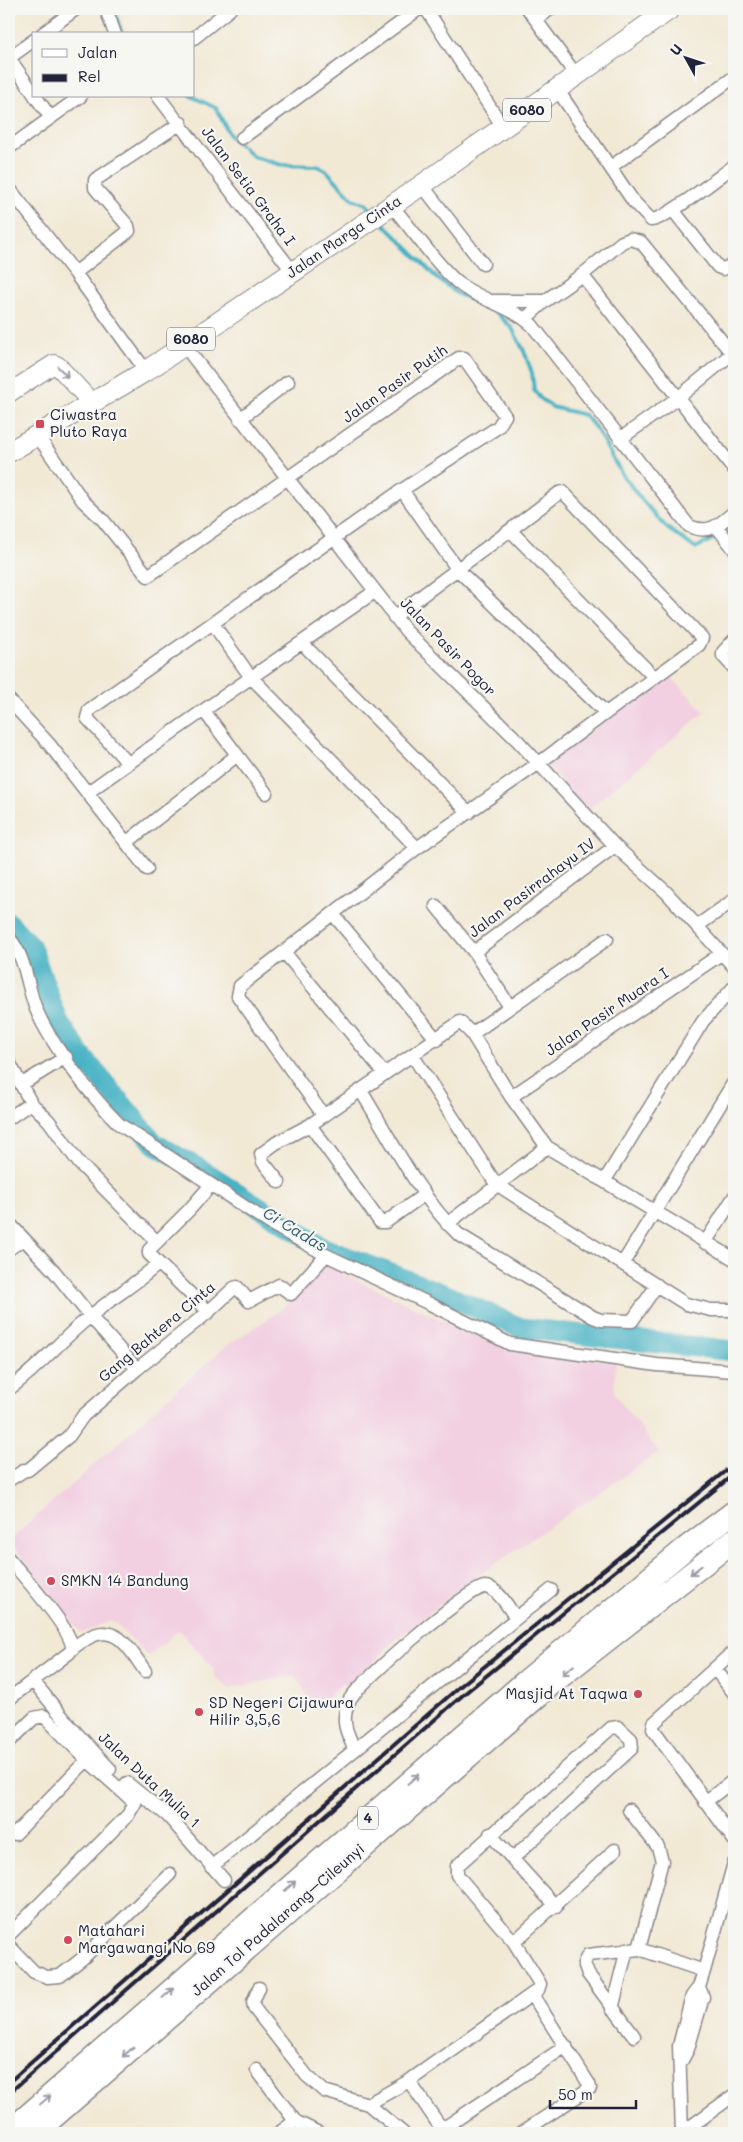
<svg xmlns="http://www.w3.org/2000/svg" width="743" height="2142" font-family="Mali,sans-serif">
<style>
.built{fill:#f2cfe1}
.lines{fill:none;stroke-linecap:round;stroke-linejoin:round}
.stream{stroke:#47b2c4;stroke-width:4}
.river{stroke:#47b2c4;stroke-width:21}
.street-casing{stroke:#8a8688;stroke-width:15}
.secondary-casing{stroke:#8a8688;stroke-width:20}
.primary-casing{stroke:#8a8688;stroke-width:22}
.highway-casing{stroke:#8a8688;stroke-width:25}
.street{stroke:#fff;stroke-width:12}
.secondary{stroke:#fff;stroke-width:18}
.primary{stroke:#fff;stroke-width:20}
.highway{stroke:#fff;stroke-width:22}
.rail{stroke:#22223b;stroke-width:4}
.oneway{stroke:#9c9ca7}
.poi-dot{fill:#d1495b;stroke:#f6f6f2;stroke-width:2}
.labels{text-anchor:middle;stroke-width:4.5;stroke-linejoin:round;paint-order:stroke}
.shield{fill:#f6f6f2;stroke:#626272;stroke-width:1}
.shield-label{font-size:14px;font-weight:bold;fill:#22223b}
.street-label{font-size:15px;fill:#22223b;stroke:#f6f6f2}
.poi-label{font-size:15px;fill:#22223b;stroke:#f6f6f2;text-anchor:start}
.water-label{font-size:16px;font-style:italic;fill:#315c72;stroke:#f6f6f2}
</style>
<rect width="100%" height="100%" fill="#f6f6f2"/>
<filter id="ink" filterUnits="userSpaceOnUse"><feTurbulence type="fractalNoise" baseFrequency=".02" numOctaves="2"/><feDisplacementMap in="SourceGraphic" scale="10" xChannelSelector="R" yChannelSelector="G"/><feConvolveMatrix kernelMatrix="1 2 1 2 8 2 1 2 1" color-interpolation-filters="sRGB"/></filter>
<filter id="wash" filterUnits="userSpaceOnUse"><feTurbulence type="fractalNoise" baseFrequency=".0096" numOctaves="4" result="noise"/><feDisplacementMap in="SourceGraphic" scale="20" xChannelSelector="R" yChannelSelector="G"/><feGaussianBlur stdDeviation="1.12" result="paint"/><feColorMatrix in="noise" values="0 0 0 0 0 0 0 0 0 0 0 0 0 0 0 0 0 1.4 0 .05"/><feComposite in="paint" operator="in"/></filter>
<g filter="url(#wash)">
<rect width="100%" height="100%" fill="#f2e9d5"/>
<path class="built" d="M668 674 705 712 586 811 547 764Z
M324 1265 505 1349 616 1362 614 1393 659 1452 473 1579 394 1641 348 1688 342 1683 317 1709 294 1675 229 1689 214 1676V1669L179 1630 148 1656 112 1620 82 1633 63 1612 59 1602 9 1541 225 1347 281 1310Z"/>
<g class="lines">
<path class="stream" d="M114 9 122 34
M191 96 216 108 230 136 254 157 282 165 318 166 326 170 353 199 366 204 373 212
M381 221 438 279 458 294 496 312 512 328 524 351 532 373 534 390 540 398 552 407 585 415 597 430 621 473 641 499 667 528 695 548 734 529"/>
<path class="river" d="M9 923 31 947 58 1021 80 1054 155 1144 210 1175 321 1247 446 1295 521 1328 734 1351"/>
</g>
</g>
<g filter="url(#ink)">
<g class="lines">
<g class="street-casing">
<path id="street" d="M106 9 115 34
M426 9 503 127
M528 9 576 75
M536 20 550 9
M42 34 76 9
M194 38 230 9
M9 58 34 94
M9 58 34 40
M557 89 633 201 651 220C665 220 720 176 734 166
M35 96 51 118
M158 96 293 272
M242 138 419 9
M9 148 81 96
M611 167 734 77
M422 185 483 264
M9 188 75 273 146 371
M391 205C410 226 441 271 462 286 484 301 512 307 532 325L689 526C709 535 719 525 734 512
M673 210 718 267 723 269 734 265
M75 273 129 231 128 226 95 188V180L181 123
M582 275 734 469
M494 301H545
M525 319 545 301 582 275 622 242 630 239 641 242 734 356
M183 344 407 632 518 741 615 846 666 892 734 967
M240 419 288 382
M37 435 83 501 103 520 148 576 459 358H464L505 416 498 427 402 490 89 710 87 718 128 763
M620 439 679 397 734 352
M717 527 734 549
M511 531 654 677
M394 617C448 575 505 535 559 493L563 492 702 638 699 645 606 713 458 570 402 490
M213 624 250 676 417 848
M734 640 723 652V656L734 668
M302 643 469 813
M9 700 49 744 147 869
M204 711 266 793
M87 793C182 724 279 659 374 592
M126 843 236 756
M436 906 474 952
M333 914 437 1040
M697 926 734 900
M9 938C26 956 27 987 36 1009 50 1044 92 1097 119 1124L271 1224 328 1256 430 1304 510 1344 657 1365 734 1371
M284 952 384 1073
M510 1007 474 952 615 846
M472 1034 607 939
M413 1056 496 1184 686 1304 711 1310H734
M9 1062 31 1103 49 1121 79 1163 157 1242
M22 1084 66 1057
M361 1091C389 1136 420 1198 458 1234L593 1317 601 1320 632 1321 657 1285
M511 1097 721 954
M324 1116 238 996 240 986 417 848 539 763 606 713
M9 1118 31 1103
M605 1180 703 1021 734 987
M279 1182 263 1162 261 1154 276 1143 310 1125
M425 1194 386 1222H380L310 1125 460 1022 472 1034 511 1097 547 1147 734 1259
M9 1223 54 1271 90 1316 137 1369
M447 1224 547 1147
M705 1243 734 1197
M9 1249 23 1239
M623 1263 734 1082
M209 1312 149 1254V1250L189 1210 211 1185
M9 1389C37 1369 60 1341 87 1319 110 1299 136 1284 158 1264
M9 1480 25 1470H28L69 1436 83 1416 137 1369 206 1314 234 1288 237 1287 249 1301 279 1285 291 1294 326 1255
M9 1559C23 1576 72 1629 72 1648
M734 1651 654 1723 653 1729 734 1840
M715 1669 734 1693
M33 1681 70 1726 110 1769
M9 1699 69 1653C73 1646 81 1642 88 1638 116 1621 131 1651 145 1671
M9 1742 34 1718 44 1716 87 1760 135 1803 128 1815 9 1935
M355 1750C346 1732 340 1719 350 1699 359 1683 470 1586 485 1587 498 1587 509 1609 516 1618
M127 1783 168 1816 224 1880
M705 1802 734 1780
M629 1810 658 1847 662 1861 639 1949 704 1971
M15 1834 87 1760
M490 1834 556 1907
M211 1867 551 1590
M514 1942 615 1850
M9 1946 34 1972 47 1977 60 1976 83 1958 170 1874
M259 1988 253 2002 254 2008 307 2076 324 2091 368 2104 403 2133
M612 2009 627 1949
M634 2036 588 1974 584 1963 588 1955 639 1949
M681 2062 688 2049 703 1997 699 1987
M257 2070 295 2121 319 2133
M409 2081 437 2122 441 2126H447L566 2046
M368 2104 409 2081 538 1990 540 1984 514 1942 457 1875V1866L611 1728 618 1727 631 1739 632 1748 513 1858
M683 2132 734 2095
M279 2133 295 2121
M521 2133 590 2088 589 2084 533 1996
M682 2133 679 2046 692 1996 699 1987 704 1971 734 1863"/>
</g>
<g class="secondary-casing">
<path id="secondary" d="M9 393 54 364 58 366 92 403"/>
</g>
<g class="primary-casing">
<path id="primary" d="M9 452 146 371 422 185 670 9"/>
</g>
<g class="highway-casing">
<path id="highway" d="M9 2132 525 1682 686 1548 734 1512
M35 2133 556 1680 734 1540"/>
</g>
<use href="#street" class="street"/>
<use href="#secondary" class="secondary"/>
<use href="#primary" class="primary"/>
<use href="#highway" class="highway"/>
<path class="rail" d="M9 2082 458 1688 734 1464
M9 2093 464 1694 734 1474"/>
</g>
<defs><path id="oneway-shaft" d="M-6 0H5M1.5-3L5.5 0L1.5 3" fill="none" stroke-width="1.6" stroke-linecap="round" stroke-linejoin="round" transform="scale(1.25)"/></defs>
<g class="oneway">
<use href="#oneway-shaft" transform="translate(63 372) rotate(46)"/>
<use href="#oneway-shaft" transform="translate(696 1570) rotate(142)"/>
<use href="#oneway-shaft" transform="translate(568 1670) rotate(142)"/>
<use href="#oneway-shaft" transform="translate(413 1779) rotate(-41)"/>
<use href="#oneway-shaft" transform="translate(290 1886) rotate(-41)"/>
<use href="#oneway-shaft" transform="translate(168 1993) rotate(-41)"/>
<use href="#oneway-shaft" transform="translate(128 2052) rotate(139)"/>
<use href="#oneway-shaft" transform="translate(45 2100) rotate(-41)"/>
</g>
</g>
<g class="poi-dot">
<rect x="35" y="419" width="10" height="10" rx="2.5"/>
<circle cx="51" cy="1581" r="5"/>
<circle cx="638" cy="1694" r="5"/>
<circle cx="199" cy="1712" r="5"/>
<circle cx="68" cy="1940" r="5"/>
</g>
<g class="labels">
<g class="shield">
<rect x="503" y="98.5" width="48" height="23" rx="4"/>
<rect x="167" y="327.5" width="48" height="23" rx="4"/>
<rect x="358" y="1806.5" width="20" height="23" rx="4"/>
</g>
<g class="shield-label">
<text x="527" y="115">6080</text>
<text x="191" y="344">6080</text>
<text x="368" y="1823">4</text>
</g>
<g class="street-label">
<text transform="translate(248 186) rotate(53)" y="5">Jalan Setia Graha I</text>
<text transform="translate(344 237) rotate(-34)" y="5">Jalan Marga Cinta</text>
<text transform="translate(395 384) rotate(-35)" y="5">Jalan Pasir Putih</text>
<text transform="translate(448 647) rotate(46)" y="5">Jalan Pasir Pogor</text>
<text transform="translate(532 888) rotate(-37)" y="5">Jalan Pasirrahayu IV</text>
<text transform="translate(607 1012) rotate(-34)" y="5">Jalan Pasir Muara I</text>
<text transform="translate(157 1332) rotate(-40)" y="5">Gang Bahtera Cinta</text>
<text transform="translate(149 1780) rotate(43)" y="5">Jalan Duta Mulia 1</text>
<text transform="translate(278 1920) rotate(-41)" y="5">Jalan Tol Padalarang–Cileunyi</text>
</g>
<g class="poi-label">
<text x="50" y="420">Ciwastra<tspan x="50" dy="17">Pluto Raya</tspan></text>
<text x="61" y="1586">SMKN 14 Bandung</text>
<text x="628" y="1699" text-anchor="end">Masjid At Taqwa</text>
<text x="209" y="1708">SD Negeri Cijawura<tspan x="209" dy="17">Hilir 3,5,6</tspan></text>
<text x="78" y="1936">Matahari<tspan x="78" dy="17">Margawangi No 69</tspan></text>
</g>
<g class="water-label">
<text transform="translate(295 1229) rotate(31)" y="6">Ci Cadas</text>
</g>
</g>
<rect width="743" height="2142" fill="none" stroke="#f6f6f2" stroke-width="30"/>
<rect x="32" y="32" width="162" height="65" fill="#f6f6f2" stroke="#a1a1a9"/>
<rect x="42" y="49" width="25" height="8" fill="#ffffff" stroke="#a1a1a9"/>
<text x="78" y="58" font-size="15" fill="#22223b">Jalan</text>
<rect x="42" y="74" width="25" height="8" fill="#22223b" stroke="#a1a1a9"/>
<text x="78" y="82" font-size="15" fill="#22223b">Rel</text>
<g transform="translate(686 58) rotate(310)" stroke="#f6f6f2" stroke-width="4" paint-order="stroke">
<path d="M0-4L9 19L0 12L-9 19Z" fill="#22223b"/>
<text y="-8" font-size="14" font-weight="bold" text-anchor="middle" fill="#22223b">U</text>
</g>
<path d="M550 2100v8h86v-8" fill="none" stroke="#22223b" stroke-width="2.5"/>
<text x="558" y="2100" font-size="15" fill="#22223b" stroke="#f6f6f2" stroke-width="4" paint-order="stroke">50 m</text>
</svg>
